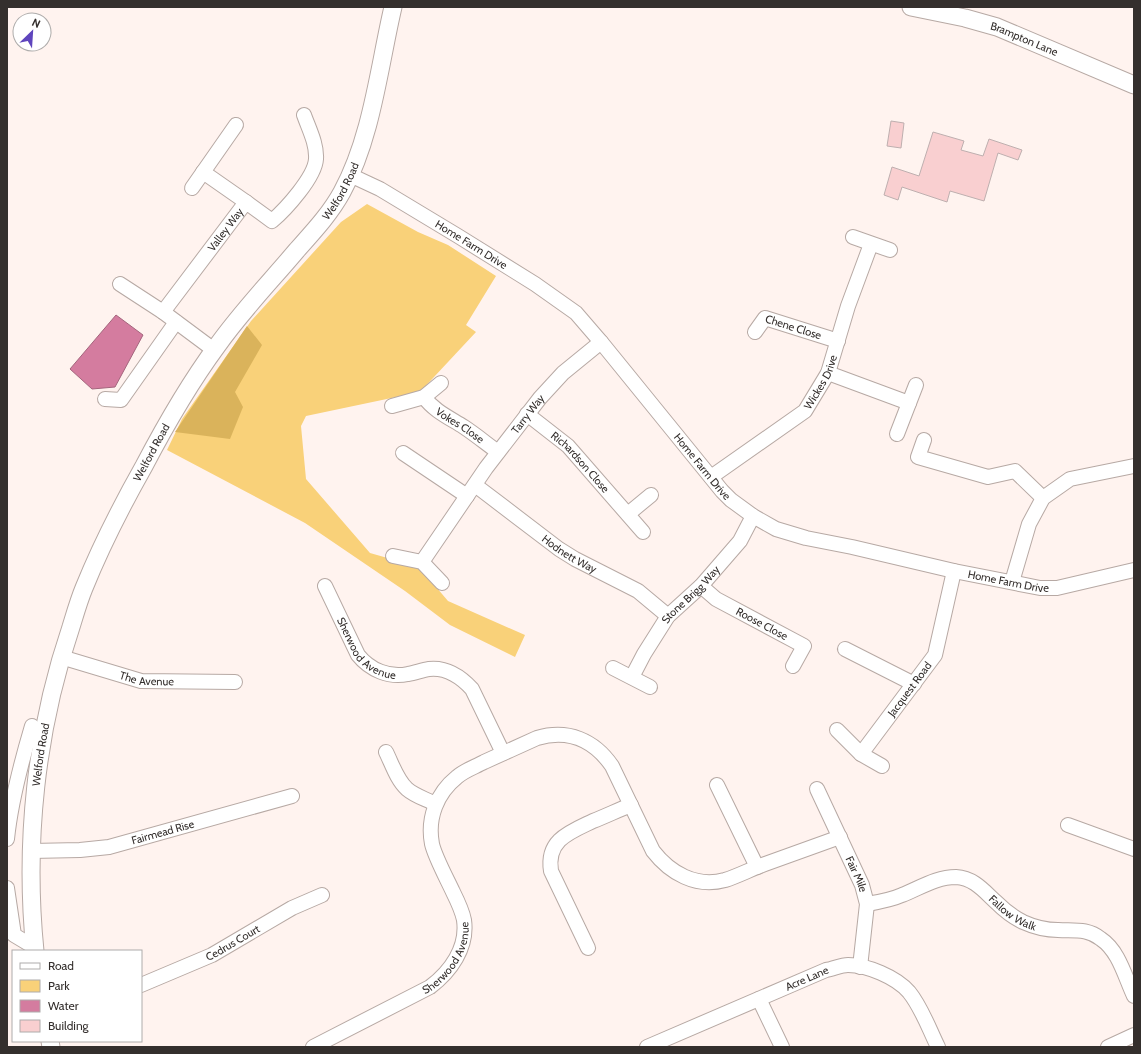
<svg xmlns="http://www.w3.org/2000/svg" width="1141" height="1054" font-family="Cabin,sans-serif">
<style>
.green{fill:#f9d179}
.forest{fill:#dab35b}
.water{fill:#d47c9f;stroke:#a4657d}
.building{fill:#f9cfd0;stroke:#beafaf}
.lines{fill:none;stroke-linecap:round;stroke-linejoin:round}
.minor-casing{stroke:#b7a9a4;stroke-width:16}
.major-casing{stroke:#b7a9a4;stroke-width:19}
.minor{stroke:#fff;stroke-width:14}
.major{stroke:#fff;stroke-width:17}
.labels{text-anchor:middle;stroke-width:3;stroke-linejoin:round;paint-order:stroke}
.street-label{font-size:11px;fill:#342f2d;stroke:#fff}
</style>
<rect width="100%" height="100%" fill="#fff3ef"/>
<path class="green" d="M367 204 418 232 448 245 496 276 466 325 476 332 420 392 306 416 301 426 306 479 370 553 419 567 448 601 525 635 515 657 450 625 405 591 305 523 167 450 182 419 251 321 341 222Z"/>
<path class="forest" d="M247 326 262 345 235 392 243 407 230 439 175 432Z"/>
<path class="water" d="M116 315 143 335 115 387 92 389 70 369Z"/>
<path class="building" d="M891 121 904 123 901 148 887 146Z
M933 132 964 141 961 150 983 156 989 139 1022 150 1018 160 998 153 984 201 950 191 947 202 902 187 898 200 884 195 892 167 919 176Z"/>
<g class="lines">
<g class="minor-casing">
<g id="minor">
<path d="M203 172 246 202"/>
<path id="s1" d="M350 175 380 189 458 236 535 284 576 313 601 342 722 491 731 500 753 516 776 529 806 538 852 547 954 571 1040 588H1057L1134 570"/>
<path d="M192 188 236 125"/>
<path d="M853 237 890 250"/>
<path d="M120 284 163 312"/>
<path id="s2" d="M755 332 765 318 838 341"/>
<path id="s3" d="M214 350 163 312 246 202 272 221C286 209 315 177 316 159 317 144 309 129 304 115"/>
<path d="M828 373 909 403"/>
<path id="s4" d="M424 397C434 411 450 418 464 427 476 435 487 444 498 452"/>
<path d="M105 399 121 400 176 322"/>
<path d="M392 406 424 397 441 383"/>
<path id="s5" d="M527 414 568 446 643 532"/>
<path d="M897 434 916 385"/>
<path d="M924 440 918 457 988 477 1015 471 1043 498"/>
<path d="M403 453 467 496"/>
<path id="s6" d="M711 477 805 411 828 373 848 306 871 244"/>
<path id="s7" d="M475 485 559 549 575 559 638 591 668 616"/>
<path d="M628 514 651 495"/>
<path d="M393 556 422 562 442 583"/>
<path id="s8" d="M422 562 486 468 540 398 563 373 601 342"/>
<path d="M1012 582 1029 524 1043 498 1070 479 1134 466"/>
<path id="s9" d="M325 586 358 655C370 670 389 678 408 674 415 673 422 670 429 669 447 667 461 677 472 689L503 753"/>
<path id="s10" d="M701 586 716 599 804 646 793 666"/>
<path d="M845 649 914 684"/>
<path id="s11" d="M61 657 141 681 235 682"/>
<path d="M613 668 650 687"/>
<path id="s12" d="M632 677 644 654 668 616 701 586 740 541 753 516"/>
<path d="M837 730 861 754 882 766"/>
<path d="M386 752C392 764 397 780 407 789 415 796 426 799 435 804"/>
<path id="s13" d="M861 754 935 655 954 571"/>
<path d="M717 785 757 867"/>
<path id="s14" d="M817 789 862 885 867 904 860 967"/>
<path d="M1068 825 1134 849"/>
<path d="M7 839C11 800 21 763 32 726"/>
<path id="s15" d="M31 851 80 850 109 847 292 796"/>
<path d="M7 888 14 935 34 947"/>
<path id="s16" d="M867 904C879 902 891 900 902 895 920 888 936 877 956 877 974 878 984 891 996 902 1004 910 1013 917 1023 922 1034 927 1046 930 1058 930 1074 931 1087 928 1101 939 1119 951 1125 977 1134 996"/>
<path d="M588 948 551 871C546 840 570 832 593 821 606 816 618 810 631 805"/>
<path id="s17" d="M141 985 212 955 292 908 322 895"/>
<path d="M759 999 782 1047"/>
<path id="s18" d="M313 1047 430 987C450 972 468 948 464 920 462 910 457 900 453 892 447 879 435 857 432 844 427 818 437 793 457 777 465 770 475 767 484 762 502 754 519 746 537 738 568 729 594 740 612 766L653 851C670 873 696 888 725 880 738 876 751 869 765 864 790 855 815 846 840 837"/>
<path id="s19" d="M647 1047 826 970C833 969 841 965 848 965 867 965 896 977 909 992 922 1008 929 1029 938 1047"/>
<path d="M1108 1047 1134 1035"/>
</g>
</g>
<g class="major-casing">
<g id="major">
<path id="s20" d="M911 7 965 18 997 27 1134 85"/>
<path id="s21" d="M35 951C24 842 36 730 71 627 75 614 79 600 84 588 101 546 122 505 144 466 166 424 189 384 217 346 241 312 270 282 297 250 313 232 330 214 342 192 372 137 379 67 393 7"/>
<path d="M50 1041 51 1047"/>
</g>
</g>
<use href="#minor" class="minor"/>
<use href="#major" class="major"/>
</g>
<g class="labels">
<g class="street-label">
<text dy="4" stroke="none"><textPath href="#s20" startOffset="118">Brampton Lane</textPath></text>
<text dy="4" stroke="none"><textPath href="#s21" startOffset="845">Welford Road</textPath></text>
<text dy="4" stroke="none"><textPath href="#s3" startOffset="167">Valley Way</textPath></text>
<text dy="4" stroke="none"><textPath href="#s1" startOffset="140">Home Farm Drive</textPath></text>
<text dy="4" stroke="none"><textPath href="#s2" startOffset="47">Chene Close</textPath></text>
<text dy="4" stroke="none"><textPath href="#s6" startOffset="148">Wickes Drive</textPath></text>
<text dy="4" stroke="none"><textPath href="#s8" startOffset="182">Tarry Way</textPath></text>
<text dy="4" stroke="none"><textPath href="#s4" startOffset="46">Vokes Close</textPath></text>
<text dy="4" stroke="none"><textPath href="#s21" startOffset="521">Welford Road</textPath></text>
<text dy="4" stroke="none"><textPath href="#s5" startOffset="72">Richardson Close</textPath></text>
<text dy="4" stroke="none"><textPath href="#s1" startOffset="464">Home Farm Drive</textPath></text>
<text dy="4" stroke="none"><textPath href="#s7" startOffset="117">Hodnett Way</textPath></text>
<text dy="4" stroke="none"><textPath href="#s1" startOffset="800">Home Farm Drive</textPath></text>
<text dy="4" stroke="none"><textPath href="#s12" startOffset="102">Stone Brigg Way</textPath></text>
<text dy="4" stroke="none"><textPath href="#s10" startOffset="72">Roose Close</textPath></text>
<text dy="4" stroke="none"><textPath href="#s9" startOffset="78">Sherwood Avenue</textPath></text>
<text dy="4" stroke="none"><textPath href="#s11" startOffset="89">The Avenue</textPath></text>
<text dy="4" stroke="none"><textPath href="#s13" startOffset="81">Jacquest Road</textPath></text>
<text dy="4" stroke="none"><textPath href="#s21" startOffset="197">Welford Road</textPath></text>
<text dy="4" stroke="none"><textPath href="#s15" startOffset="134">Fairmead Rise</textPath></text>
<text dy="4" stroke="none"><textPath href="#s14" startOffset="94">Fair Mile</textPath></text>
<text dy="4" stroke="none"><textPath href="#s16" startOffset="162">Fallow Walk</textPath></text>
<text dy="4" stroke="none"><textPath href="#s17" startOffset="101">Cedrus Court</textPath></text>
<text dy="4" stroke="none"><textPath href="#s18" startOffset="166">Sherwood Avenue</textPath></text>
<text dy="4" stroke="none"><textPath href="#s19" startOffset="174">Acre Lane</textPath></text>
</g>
</g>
<rect width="1141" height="1054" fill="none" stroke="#342f2d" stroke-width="16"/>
<rect x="12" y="950" width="130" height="92" fill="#ffffff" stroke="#aeacab"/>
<rect x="20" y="963" width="20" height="6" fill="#ffffff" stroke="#aeacab"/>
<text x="48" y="970" font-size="12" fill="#342f2d">Road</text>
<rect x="20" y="980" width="20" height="12" fill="#f9d179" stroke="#aeacab"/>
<text x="48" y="990" font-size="12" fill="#342f2d">Park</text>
<rect x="20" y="1000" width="20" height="12" fill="#d47c9f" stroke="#aeacab"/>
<text x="48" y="1010" font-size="12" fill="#342f2d">Water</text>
<rect x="20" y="1020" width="20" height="12" fill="#f9cfd0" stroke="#aeacab"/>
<text x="48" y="1030" font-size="12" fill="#342f2d">Building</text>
<g transform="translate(32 32) rotate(25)"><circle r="19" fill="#ffffff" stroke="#aeacab"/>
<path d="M0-3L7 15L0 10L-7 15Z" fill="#5f45bd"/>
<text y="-6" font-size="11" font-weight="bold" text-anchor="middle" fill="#342f2d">N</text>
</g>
</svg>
